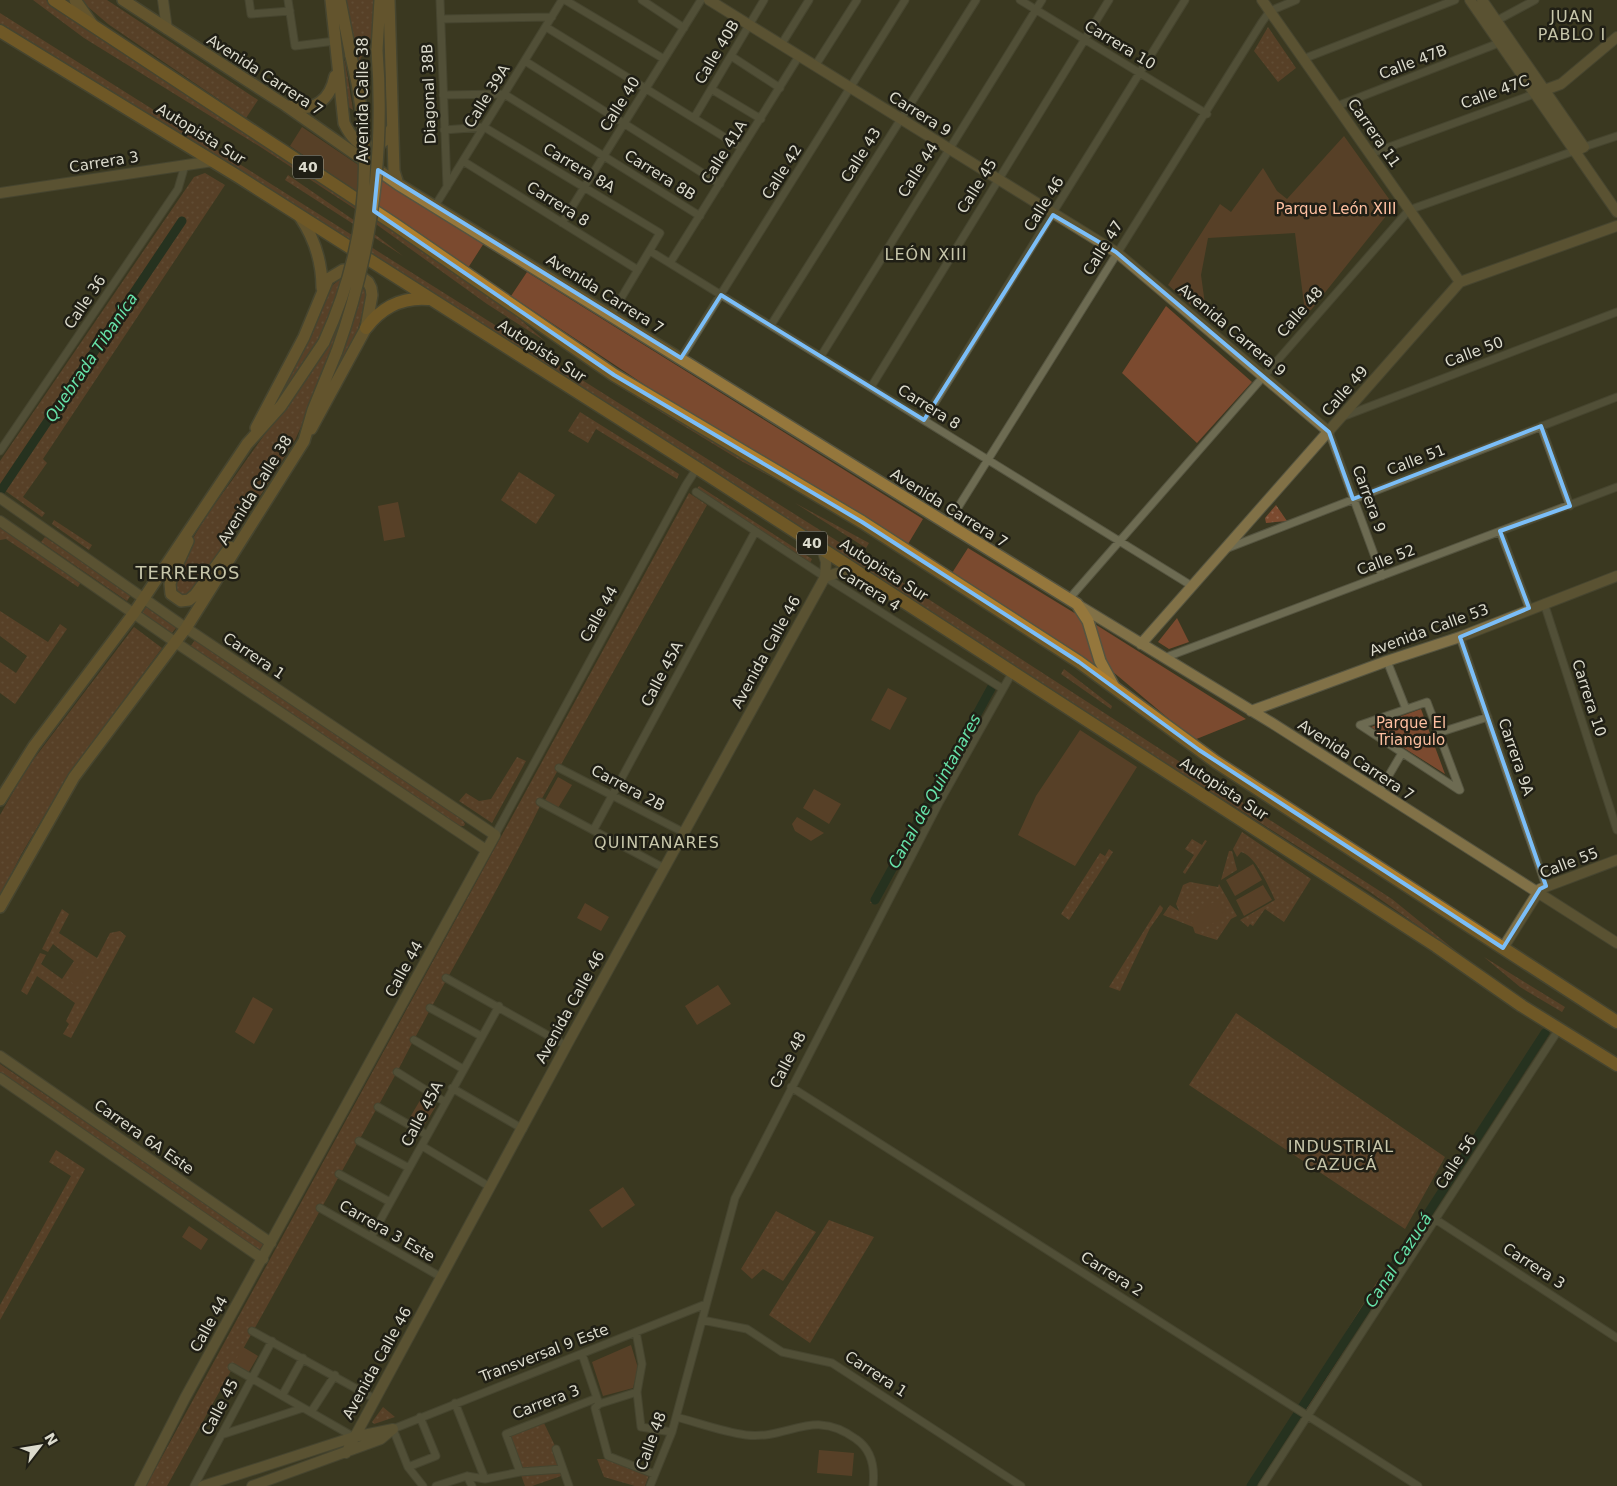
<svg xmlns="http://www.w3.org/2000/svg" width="1617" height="1486" font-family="'DejaVu Sans',sans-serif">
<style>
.grass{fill:url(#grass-dots)}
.park{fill:#7b4a2f}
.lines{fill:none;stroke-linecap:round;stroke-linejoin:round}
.canal{stroke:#0e2b1e;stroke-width:9}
.street-casing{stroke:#555440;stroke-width:9}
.secondary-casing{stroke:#555440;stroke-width:12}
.primary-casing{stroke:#555440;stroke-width:14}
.highway-casing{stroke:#555440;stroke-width:15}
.street{stroke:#6d6b52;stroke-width:7}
.secondary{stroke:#817147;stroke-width:10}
.primary{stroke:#95773c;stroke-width:11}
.highway{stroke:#b07f2d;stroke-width:12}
.primary-bridge-casing{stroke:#555440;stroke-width:14;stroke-linecap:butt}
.primary-bridge{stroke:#95773c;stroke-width:11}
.marked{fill:none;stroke:#7bbef8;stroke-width:4;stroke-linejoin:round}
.labels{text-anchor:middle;stroke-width:5;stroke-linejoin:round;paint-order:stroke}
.shield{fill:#201f15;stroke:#a4a396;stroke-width:1}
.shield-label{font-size:14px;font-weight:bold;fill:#dcdbcd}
.street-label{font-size:15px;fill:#dcdbcd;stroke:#201f15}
.park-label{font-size:15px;fill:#fec0a1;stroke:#201f15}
.neighbourhood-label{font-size:16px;letter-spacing:1px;fill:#c7c6aa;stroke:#201f15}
.water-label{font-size:16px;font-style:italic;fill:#66e2a9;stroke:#201f15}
.quarter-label{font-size:18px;letter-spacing:1px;fill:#c7c6aa;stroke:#201f15}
</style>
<defs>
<pattern id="grass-dots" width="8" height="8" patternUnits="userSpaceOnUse" patternTransform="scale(1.25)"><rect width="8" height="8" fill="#7b4a2f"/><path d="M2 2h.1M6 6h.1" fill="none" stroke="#8d644c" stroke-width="1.8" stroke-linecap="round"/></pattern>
</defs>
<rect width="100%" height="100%" fill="#3a3821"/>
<path class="grass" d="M33 0H46L498 300 545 341 487 304 355 209 259 146 84 38Z
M80 0H107L258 100 246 118 108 24Z
M346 0H374L373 34 357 66Z
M384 0 387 123 382 127Z
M0 13 888 573 1392 899 1467 960 1370 892 986 650 275 193 0 24Z
M1268 27 1296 68 1278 82 1254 51Z
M340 60 345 61 353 110 344 104Z
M205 173 225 185 43 459 47 463 23 497 45 513 42 517 0 487V461L194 177Z
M288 175 377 236 403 256 285 180Z
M345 275 356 279 365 291 366 301 356 336 321 405 307 414 295 440 262 493 193 592 180 596 175 590C180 550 209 512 233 479 264 434 298 391 328 344L275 403 312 335 328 289Z
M588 363 793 488 743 462 610 381Z
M580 412 679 474 677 479 596 429 588 443 568 431Z
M519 472 555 495 536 524 501 500Z
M699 486 812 559 810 563 696 490Z
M689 493 707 505 540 802V806C496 896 443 982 397 1072L167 1486H146Z
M795 503 869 543 866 548Z
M1276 505 1287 521 1266 523 1265 518Z
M54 520 92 545 89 550 52 524Z
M0 527 81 582 78 587 6 539 0 540Z
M45 537 131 595 127 601 41 542Z
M146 607 176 628 171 634 142 613Z
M0 611 48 642 60 624 67 629 15 704 0 693V662L16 673 27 656 0 636Z
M134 627 162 648 69 774 22 853 0 896V815L27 768Z
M195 640 462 819 465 824 464 826H458L190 647Z
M1064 669 1112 706 1111 709 1061 674Z
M991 681 997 685 877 903H870Z
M517 757 526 761 492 823 459 801 466 793 479 801 491 799Z
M1242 832 1311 879 1284 922 1265 909 1253 926 1250 924 1248 927 1240 920 1275 900C1269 887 1255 855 1241 852L1237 857 1233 849Z
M1192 839 1202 845 1205 840 1207 841 1185 874 1183 872 1194 855 1185 849Z
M1109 849 1113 852 1069 920 1061 914 1100 853 1105 856Z
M1229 851H1232L1237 870 1221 880Z
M1190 882 1218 887 1219 884 1237 916 1231 919 1217 940 1195 933 1193 927 1163 915 1170 905 1179 911 1176 904 1183 885Z
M1160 905 1163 908 1162 911 1150 928 1120 991 1109 987Z
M62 909 69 914 59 933 97 958 110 933 120 931 126 936 71 1038 63 1034 69 1024 66 1021 75 1003 37 976 27 995 21 991 40 953 46 955 41 964 62 979 74 961 53 944 48 952 42 949Z
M1484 957 1565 1007 1562 1012 1520 987Z
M1236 1013 1445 1157 1405 1229 1189 1085Z
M1542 1031 1549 1035 1391 1277 1385 1272Z
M0 1064 264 1243 258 1252 0 1075Z
M56 1150 85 1169 0 1320V1305L71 1176 49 1162Z
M776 1211 816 1232 783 1281 763 1269 752 1279 741 1269Z
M829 1220 874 1237 810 1343 769 1315Z
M1378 1280 1385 1285 1307 1411 1300 1406Z
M383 1407 395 1417 374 1424 372 1422Z
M542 1419 556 1448 564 1475 532 1486H525L506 1434Z
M597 1459H608L649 1475 645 1486H635L604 1477Z"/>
<path class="park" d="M302 127 394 189 484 243 468 268 290 146Z
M1344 136 1394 206 1311 310 1305 312 1295 233 1208 238 1201 275 1207 319 1168 285 1220 204 1231 212 1263 168 1277 191 1287 199Z
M527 272 923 519 908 544 669 401 511 296Z
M1166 306 1252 382 1197 443 1122 373Z
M398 502 405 537 384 541 378 506Z
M968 548 1081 617 1097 666 952 573Z
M1177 618 1189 642 1169 649 1158 642Z
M1090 621 1246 719 1194 740 1106 666Z
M888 688 907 698 890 730 871 720Z
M1421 709 1445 774 1371 727Z
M1080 730 1137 767 1075 866 1018 835 1036 796Z
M558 777 572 785 558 808 545 800Z
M814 789 841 804 829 824 803 808Z
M797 817 824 833 811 841 795 831 792 824Z
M1253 864 1262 880 1235 896 1226 880Z
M1263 885 1272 900 1244 916 1236 900Z
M1218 900 1227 915 1198 932 1188 917Z
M585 903 609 917 601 931 577 918Z
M84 964 90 974 73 984 67 974Z
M718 985 731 1004 697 1025 685 1006Z
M253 997 273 1009 254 1044 235 1032Z
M422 1097 436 1106 420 1132 406 1124Z
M623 1187 635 1205 602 1228 589 1210Z
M189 1226 208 1239 201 1250 182 1237Z
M631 1345 638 1368 633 1388 603 1396 592 1362Z
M243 1347 258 1356 247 1375 232 1367Z
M819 1450 854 1453 852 1476 817 1473Z"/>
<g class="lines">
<path class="canal" d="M0 492 182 221
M875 900 994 683
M1251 1486 1545 1033"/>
<g class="street-casing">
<path id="street" d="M249 0 251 14 290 11
M288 0 295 46 335 41
M440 0 447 187
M565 0 664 59
M642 0 684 28
M1020 0 1207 114
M441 19 552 17
M1496 21 1535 0
M546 27 742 148
M781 45 809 0
M731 56 780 88
M1303 59 1455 0
M525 61 720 184
M815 66 857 0
M711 89 761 119
M443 95 504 94 700 216
M1337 106 1499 43
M694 118 764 0
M444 130 484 127 660 233 611 315
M1584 147 1617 136
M1370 154 1534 94
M463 161 638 270
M435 206 562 0
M562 223 701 0
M650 251 1192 586
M670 263 799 56
M771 325 976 0
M821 356 1042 0
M681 358 905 0
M871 387 1109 0
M1342 417 1617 312
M924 420 1185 0
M1541 426 1570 506
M1329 432 1382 576
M0 451 178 189 185 165
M696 492 825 577 1003 689
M947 525 1262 22 1270 11 1296 0
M1500 531 1529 608
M1228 548 1617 397
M1069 599 1409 210 1574 151
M1544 603 1617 830
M1460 637 1546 886
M1164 658 1617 487
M1387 661 1406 709
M1360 725 1427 702 1460 790
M1360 725 1459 790
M1438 733 1488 717
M559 768 683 832
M1379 792 1402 753
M540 802 664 868
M594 829 755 532
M495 835 686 485 697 468
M446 978 567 1046
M430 1008 481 1036
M414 1040 463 1069
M397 1072 445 1102
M791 1087 1418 1486
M452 1088 523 1129
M378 1107 427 1135
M359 1141 409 1168
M422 1146 490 1187
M339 1174 390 1202
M320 1208 441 1277
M1435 1219 1617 1338
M371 1237 499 1006
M702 1320 747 1329 782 1352 832 1363 1021 1486
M252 1331 375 1399
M636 1332 642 1364 637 1392 641 1427 672 1432
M582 1354 599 1404 595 1408 608 1456 654 1474
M232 1367 354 1437
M283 1394 303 1358
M455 1403 485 1479
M599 1404 637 1392
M311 1412 335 1375
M676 1417C699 1423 723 1432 746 1435 789 1440 813 1407 856 1439 872 1450 875 1468 873 1486
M221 1435 303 1408
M556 1449 569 1486
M408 1467 436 1456 420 1417
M520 1472 506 1434 597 1398
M467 1476 472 1486
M194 1486 272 1341
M423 1486 408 1467 393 1429 706 1304
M436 1486 467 1476 485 1479 520 1472 562 1469
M650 1486 672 1432 735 1198 940 801 1012 673
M1262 1486 1559 1029"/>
</g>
<g class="secondary-casing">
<path id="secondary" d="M163 0 167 29
M709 0 1116 252 1329 432
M1262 0 1460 282
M1470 0 1617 212
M1482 0 1584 147 1574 151
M1539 92 1561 84 1617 37
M0 193 213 161
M0 498 186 628 495 835 185 1398 140 1486
M0 521 175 642 486 850
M825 577 837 573 860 575
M1078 605 1272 723 1617 943
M1141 644 1460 282 1617 226
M1251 711 1387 661 1460 637 1617 576
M1503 948 1540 889 1617 860
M0 1056 271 1243
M0 1078 263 1259
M346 1453 570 1039 825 577 826 562 822 549
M203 1486 354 1437 393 1429
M252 1486 381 1439 393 1429"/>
</g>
<g class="primary-casing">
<path id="primary" d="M75 0 92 24
M123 0 285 105 398 184 1077 604 1088 621 1100 661 1113 685
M331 0 344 123C356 148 378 159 392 128
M340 0 351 56
M389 0 394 171 398 184
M377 50 380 0
M290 106C315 112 330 100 335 76
M300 217C315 239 322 261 322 288
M256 428 304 337 328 279 343 270 355 272 368 282 371 288 372 295 366 328 311 429
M188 541 173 574 170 584 171 594 181 601 189 600 195 595 230 547
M0 800 34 746 134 613 247 444 281 406 324 342
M0 907 74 777 186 628 304 441 313 410 337 351"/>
</g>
<g class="highway-casing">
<path id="highway" d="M54 0 394 224 614 375 862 522 1079 662 1216 762 1617 1022
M0 31 239 177 697 468 1436 946 1522 1006 1617 1065
M366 328C381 308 402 297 428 299"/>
</g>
<use href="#street" class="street"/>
<use href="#secondary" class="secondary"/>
<use href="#primary" class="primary"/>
<use href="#highway" class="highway"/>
<g class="primary-bridge-casing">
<path id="primary-bridge" d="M324 342C366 250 376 154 351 56
M337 351C372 253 385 154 377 50"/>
</g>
<use href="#primary-bridge" class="primary-bridge"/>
</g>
<path d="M0 0H1617V1486H0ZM378 170 681 358 721 295 924 420 1053 215 1116 252 1329 432 1353 499 1541 426 1570 506 1500 531 1529 608 1460 637 1546 886 1540 889 1503 948 1199 750 1079 662 862 522 614 375 374 211Z" fill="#3a3821" fill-opacity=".55" fill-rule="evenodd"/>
<path class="marked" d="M378 170 681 358 721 295 924 420 1053 215 1116 252 1329 432 1353 499 1541 426 1570 506 1500 531 1529 608 1460 637 1546 886 1540 889 1503 948 1199 750 1079 662 862 522 614 375 374 211Z"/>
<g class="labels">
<g class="shield">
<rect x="293" y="155.5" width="30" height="23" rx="4"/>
<rect x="797" y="531.5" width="30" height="23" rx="4"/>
</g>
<g class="shield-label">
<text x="308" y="172">40</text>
<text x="812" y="548">40</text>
</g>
<g class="street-label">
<text transform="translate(1120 45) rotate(31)" y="5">Carrera 10</text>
<text transform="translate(717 52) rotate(-59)" y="5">Calle 40B</text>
<text transform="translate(1413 62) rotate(-21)" y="5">Calle 47B</text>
<text transform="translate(265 75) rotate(33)" y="5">Avenida Carrera 7</text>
<text transform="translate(1495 92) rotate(-20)" y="5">Calle 47C</text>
<text transform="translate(429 94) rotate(-92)" y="5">Diagonal 38B</text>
<text transform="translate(487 96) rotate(-58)" y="5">Calle 39A</text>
<text transform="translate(363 100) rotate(-90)" y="5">Avenida Calle 38</text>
<text transform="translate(620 104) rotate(-58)" y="5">Calle 40</text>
<text transform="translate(920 114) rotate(32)" y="5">Carrera 9</text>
<text transform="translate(1374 133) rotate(55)" y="5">Carrera 11</text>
<text transform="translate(201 134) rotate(32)" y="5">Autopista Sur</text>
<text transform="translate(724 152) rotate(-58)" y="5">Calle 41A</text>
<text transform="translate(861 155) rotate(-58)" y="5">Calle 43</text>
<text transform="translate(104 162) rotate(-9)" y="5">Carrera 3</text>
<text transform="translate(579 168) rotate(31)" y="5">Carrera 8A</text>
<text transform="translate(918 170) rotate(-58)" y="5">Calle 44</text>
<text transform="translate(782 172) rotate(-58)" y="5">Calle 42</text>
<text transform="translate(660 175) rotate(32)" y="5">Carrera 8B</text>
<text transform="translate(977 186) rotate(-58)" y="5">Calle 45</text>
<text transform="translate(558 204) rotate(32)" y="5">Carrera 8</text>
<text transform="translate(1044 204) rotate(-58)" y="5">Calle 46</text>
<text transform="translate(1103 248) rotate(-58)" y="5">Calle 47</text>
<text transform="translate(605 294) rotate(32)" y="5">Avenida Carrera 7</text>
<text transform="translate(85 302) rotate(-56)" y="5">Calle 36</text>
<text transform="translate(1300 312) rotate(-49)" y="5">Calle 48</text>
<text transform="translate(1232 330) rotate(40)" y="5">Avenida Carrera 9</text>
<text transform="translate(542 351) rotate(33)" y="5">Autopista Sur</text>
<text transform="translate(1474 352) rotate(-21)" y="5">Calle 50</text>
<text transform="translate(1345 391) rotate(-49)" y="5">Calle 49</text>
<text transform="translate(929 407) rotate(32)" y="5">Carrera 8</text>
<text transform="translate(1416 460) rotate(-21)" y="5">Calle 51</text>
<text transform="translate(255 490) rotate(-58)" y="5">Avenida Calle 38</text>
<text transform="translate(1369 499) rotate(70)" y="5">Carrera 9</text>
<text transform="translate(949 508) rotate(32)" y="5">Avenida Carrera 7</text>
<text transform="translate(1386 560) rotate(-21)" y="5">Calle 52</text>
<text transform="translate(884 570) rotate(33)" y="5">Autopista Sur</text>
<text transform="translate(869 589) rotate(32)" y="5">Carrera 4</text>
<text transform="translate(599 614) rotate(-61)" y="5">Calle 44</text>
<text transform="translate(1429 630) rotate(-20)" y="5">Avenida Calle 53</text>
<text transform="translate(766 652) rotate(-61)" y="5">Avenida Calle 46</text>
<text transform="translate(254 656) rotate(34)" y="5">Carrera 1</text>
<text transform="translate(662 674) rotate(-62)" y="5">Calle 45A</text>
<text transform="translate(1589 698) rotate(72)" y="5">Carrera 10</text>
<text transform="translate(1516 757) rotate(71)" y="5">Carrera 9A</text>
<text transform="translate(1356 760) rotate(33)" y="5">Avenida Carrera 7</text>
<text transform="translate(628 788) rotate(28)" y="5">Carrera 2B</text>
<text transform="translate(1224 789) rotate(33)" y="5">Autopista Sur</text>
<text transform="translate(1569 863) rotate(-21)" y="5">Calle 55</text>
<text transform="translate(404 969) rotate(-61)" y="5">Calle 44</text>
<text transform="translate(570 1007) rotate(-61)" y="5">Avenida Calle 46</text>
<text transform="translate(788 1060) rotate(-63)" y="5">Calle 48</text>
<text transform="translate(422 1114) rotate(-62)" y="5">Calle 45A</text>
<text transform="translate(144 1137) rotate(35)" y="5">Carrera 6A Este</text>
<text transform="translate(1456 1162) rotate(-57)" y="5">Calle 56</text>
<text transform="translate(387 1231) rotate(30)" y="5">Carrera 3 Este</text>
<text transform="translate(1534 1266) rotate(33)" y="5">Carrera 3</text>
<text transform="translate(1112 1274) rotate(32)" y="5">Carrera 2</text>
<text transform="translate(209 1324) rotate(-61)" y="5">Calle 44</text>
<text transform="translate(544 1353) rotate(-21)" y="5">Transversal 9 Este</text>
<text transform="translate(377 1363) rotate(-61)" y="5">Avenida Calle 46</text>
<text transform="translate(876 1374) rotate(33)" y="5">Carrera 1</text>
<text transform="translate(546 1402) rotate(-21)" y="5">Carrera 3</text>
<text transform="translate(220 1407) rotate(-62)" y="5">Calle 45</text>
<text transform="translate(651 1441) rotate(-70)" y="5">Calle 48</text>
</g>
<g class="park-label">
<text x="1336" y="214">Parque León XIII</text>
<text x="1411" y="728">Parque El<tspan x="1411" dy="17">Triangulo</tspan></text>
</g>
<g class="neighbourhood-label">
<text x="1572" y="22">JUAN<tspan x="1572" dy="18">PABLO I</tspan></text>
<text x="926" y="260">LEÓN XIII</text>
<text x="657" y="848">QUINTANARES</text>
<text x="1341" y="1152">INDUSTRIAL<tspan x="1341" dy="18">CAZUCÁ</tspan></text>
</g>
<g class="water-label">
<text transform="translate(91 357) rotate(-56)" y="6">Quebrada Tibaníca</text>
<text transform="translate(934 791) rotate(-61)" y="6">Canal de Quintanares</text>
<text transform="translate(1398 1260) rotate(-57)" y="6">Canal Cazucá</text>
</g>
<g class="quarter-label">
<text x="188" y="579">TERREROS</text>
</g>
</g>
<g transform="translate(40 1446) rotate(59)" stroke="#201f15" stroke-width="4" paint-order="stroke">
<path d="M0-4L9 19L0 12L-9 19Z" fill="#dcdbcd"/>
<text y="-8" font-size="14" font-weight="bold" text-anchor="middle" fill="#dcdbcd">N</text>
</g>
</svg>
